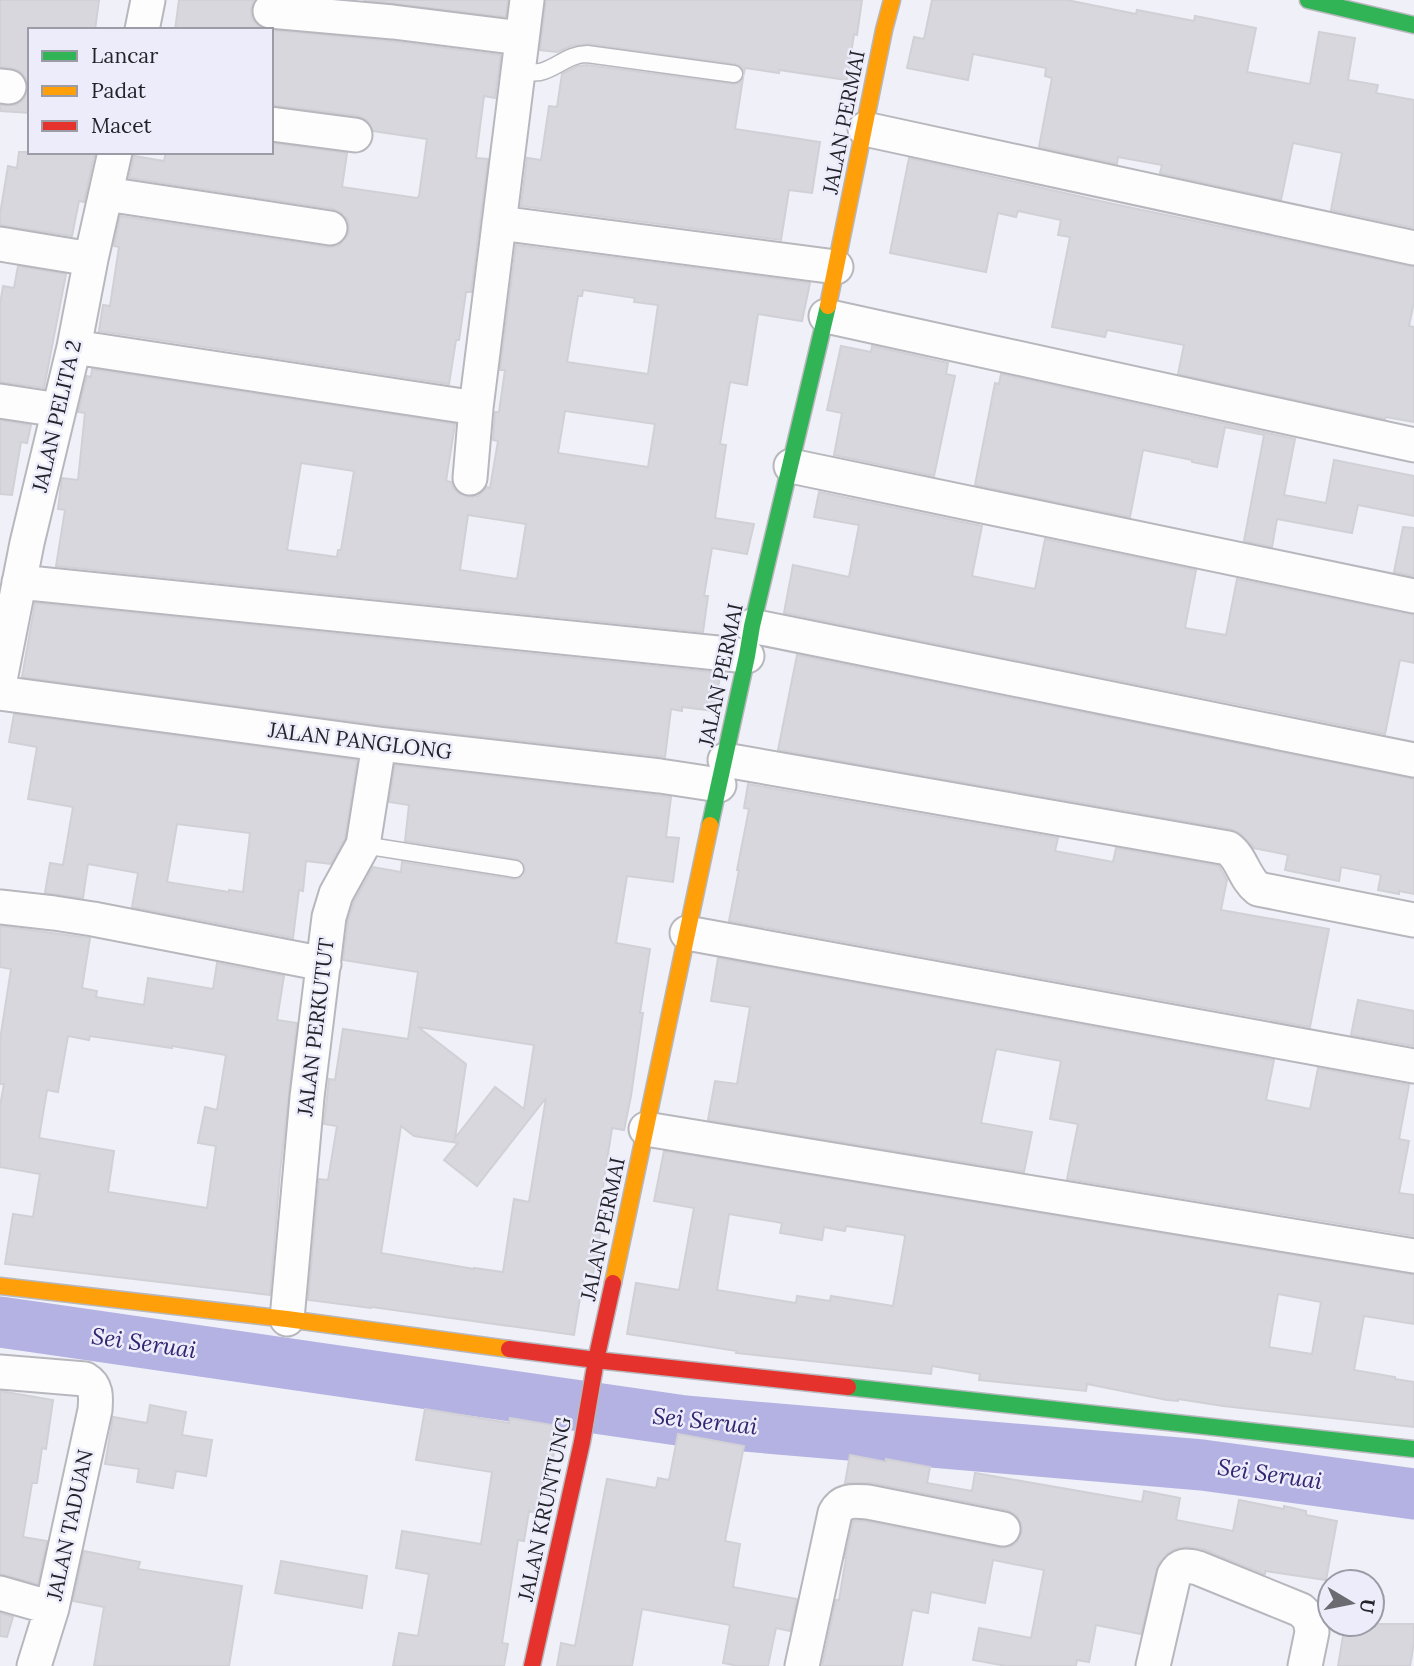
<svg xmlns="http://www.w3.org/2000/svg" width="1414" height="1666" font-family="Lora,serif">
<style>
.lines{fill:none;stroke-linecap:round;stroke-linejoin:round}
.river{stroke:#b4b2e2;stroke-width:51}
.building{fill:#d7d7dd;stroke:#d0d0d6;stroke-width:2;fill-rule:evenodd}
.lane-casing{stroke:#b7b7bd;stroke-width:19}
.street-casing{stroke:#b7b7bd;stroke-width:37}
.fast-casing{stroke:#b7b7bd;stroke-width:19}
.slow-casing{stroke:#b7b7bd;stroke-width:19}
.jam-casing{stroke:#b7b7bd;stroke-width:19}
.lane{stroke:#fdfdfe;stroke-width:16}
.street{stroke:#fdfdfe;stroke-width:33}
.fast{stroke:#30b455;stroke-width:16}
.slow{stroke:#ff9f0a;stroke-width:16}
.jam{stroke:#e5322d;stroke-width:16}
.labels{text-anchor:middle;stroke-width:5;stroke-linejoin:round;paint-order:stroke}
.street-label{font-size:21px;fill:#232329;stroke:#ececfb}
.water-label{font-size:23px;font-style:italic;fill:#342571;stroke:#ececfb}
</style>
<rect width="100%" height="100%" fill="#f0f0f8"/>
<g class="lines">
<path class="river" d="M0 1322 685 1421 1202 1465 1414 1494"/>
</g>
<path class="building" d="M0 0H99L95 30H30V113L0 111V105H16L24 99 28 88 26 79 21 72 11 68 0 67Z
M179 0H254L251 9 252 18 258 26 267 30H175Z
M363 0H508L506 17Z
M546 0H862L857 35 854 34 847 80 779 70V73L745 68 744 73 741 66 735 64 588 44 571 46 557 52 540 50Z
M932 0H1067L1136 14 1137 10 1194 21 1195 16 1256 28 1247 72 1310 84 1319 32 1355 38 1348 80 1378 85 1376 93 1414 100V228L1331 210 1342 153 1293 143 1281 200 1160 173 1162 165 1118 157 1117 164 1039 147 1052 78 1045 76 1046 68 973 54 968 80 907 68 914 37 924 39Z
M271 30 391 41 501 55 495 98 484 96 476 158 488 159 471 292H466L459 340H456L449 384 99 331 103 305 110 306 119 247 114 246 120 216 327 247 338 246 345 239 349 232 348 220 341 213 333 209 129 178 134 156 164 161 166 152H271V143L347 153 342 187 417 198 419 196 427 139 373 131 367 120 358 116 271 105Z
M587 65 733 84 739 83 743 78 735 129 820 142 812 193 789 190 781 240 521 206 527 158 541 160 549 106 557 107 562 74 577 66Z
M19 152H95L84 202 79 201 72 236 0 225V214L8 166 17 168Z
M909 158 1109 203 1414 267V302L1409 326 1414 327V422L1386 417 1385 419 1178 374 1184 345 1107 330 1105 337 1052 327 1070 237 1058 235 1061 220 1018 211 1016 217 998 213 986 272 890 253Z
M516 245 810 283 802 321 758 314 747 385 730 382 720 444 726 445 715 518 754 524 747 554 712 548 704 596H708L703 632 56 566 65 510 58 509 61 485 62 478 78 480 85 413 78 412 87 376 91 377 92 369 455 424 446 481 452 482 453 487 458 493 468 497 478 496 487 487 490 488 498 441 493 440 495 412H499L505 370H500ZM583 290 635 298 634 302 658 305 648 374 567 362 578 296H582ZM565 411 655 424 648 467 558 453ZM301 463 354 471 341 550H338L337 557 287 550ZM468 515 526 524 517 579 460 570Z
M18 266 66 274 44 388 0 382V304L3 286 14 288Z
M841 346 871 352 872 346 948 363 946 374 955 376 934 476 834 455 842 413 827 410Z
M1001 374 1295 439 1284 495 1326 503 1334 460 1414 476V516L1358 505 1352 533 1277 519 1272 547 1244 541 1264 435 1225 427 1217 467 1192 462V460L1143 450 1130 517 975 485 995 383 999 384Z
M0 420 31 425 27 443 21 442 12 495 0 494Z
M819 492 982 526 972 576 1035 589 1045 539 1196 570 1185 628 1226 635 1237 579 1414 615V663L1400 660 1385 734 784 613 793 565 849 577 859 525 814 517Z
M1403 527 1414 528V576L1394 572Z
M35 603 721 673 713 711 682 707V711L671 709 665 757 381 725 22 677Z
M797 655 1414 779V894L1399 891V894L1378 890 1381 875 1341 867 1339 881 1285 870 1288 855 1254 848 1241 834 1231 829 778 750Z
M14 714 357 760 345 839 331 864 306 861 303 891 299 890 293 938 132 907 138 873 88 864 83 898 45 893 50 863 63 865 73 807 28 799 37 747 9 742ZM177 824 250 833 243 892 229 890V892L167 882Z
M395 765 671 797 666 837 679 838 673 882 627 876 616 943 650 949 640 1013H643L631 1096 624 1130 612 1128 599 1212 603 1213 597 1256 593 1274 584 1273 574 1335 372 1307 371 1308 308 1300 319 1179 328 1180 337 1126 324 1124 329 1079 335 1080 343 1029 408 1039 418 972 343 960 348 921 354 902 373 867 401 872 402 862 513 879 519 878 525 871 524 865 517 859 405 841 409 805 389 802ZM418 1027 534 1045 524 1109 495 1087 455 1138 466 1064ZM546 1098 529 1202 514 1199 503 1272 474 1268V1269L381 1253 401 1126 414 1136 458 1143 444 1160 477 1186Z
M748 784 1058 838 1055 851 1113 862 1116 848 1219 866 1227 880 1221 910 1329 929 1310 1027 729 921 739 870H737L749 809 744 808Z
M0 926 90 938 82 988 97 991 96 997 144 1005 148 978 213 989 217 963 284 976 277 1020 297 1023 280 1172 270 1295 5 1264 13 1214 33 1217 40 1174 0 1167V1106L4 1084H0V1040L11 969 0 967ZM68 1036 89 1040 90 1036 172 1048V1046L226 1055 217 1110 205 1107 198 1143 216 1146 207 1208 108 1192 114 1151 39 1138 47 1090 58 1092Z
M718 958 1274 1060 1266 1100 1310 1109 1318 1068 1409 1085 1399 1139 1409 1141 1399 1193 1414 1195V1236L1067 1179 1078 1124 1050 1119 1061 1061 996 1049 981 1123 1032 1132 1024 1172 708 1120 715 1081 737 1084 750 1007 711 1001Z
M1358 1000 1414 1011V1046L1351 1035Z
M664 1151 1414 1275V1324L1364 1316 1354 1370 1395 1377V1379L1414 1382V1427L1223 1406 1178 1399V1401L1167 1400 1087 1384 1086 1391 979 1380 980 1374 932 1366 931 1374 736 1353 737 1351 627 1334 636 1283 679 1290 694 1208 654 1201ZM729 1214 782 1223 780 1233 822 1240 824 1227 845 1231 846 1226 904 1235 905 1237 893 1306 831 1296 830 1301 797 1296 796 1303 717 1290ZM1278 1294 1321 1302 1312 1354 1269 1347Z
M0 1391 53 1400 46 1449 42 1448 37 1483H32L23 1537 47 1541 38 1584 0 1574Z
M150 1405 186 1412 182 1435 212 1440 206 1476 176 1471 173 1488 137 1482 139 1469 105 1464 113 1417 147 1423Z
M425 1409 509 1423 510 1418 558 1426 550 1477 543 1476 537 1513 529 1511 524 1541 518 1540 502 1643 508 1644 504 1666H393L399 1633 418 1636 429 1574 396 1568 402 1531 481 1544 492 1472 416 1460Z
M678 1434 744 1446 725 1541 740 1544 733 1587 797 1599 790 1631 776 1628 768 1666H738L723 1663 730 1625 642 1609 632 1666H557L561 1643 575 1646 607 1479 656 1488 658 1478 669 1480Z
M850 1455 886 1462V1459L930 1467 927 1483 972 1491 975 1473 1142 1502 1144 1491 1180 1498 1176 1520 1233 1531 1239 1500 1284 1509V1506L1306 1511V1515L1337 1521 1326 1580 1265 1571V1574H1263L1203 1549 1188 1547 1178 1548 1168 1553 1158 1565 1141 1634 1096 1625 1089 1662 1077 1660 1076 1666H1006L973 1660 979 1628 1031 1638 1044 1570 993 1560 985 1603 931 1592 928 1613 912 1610 902 1666H822L836 1600H839L846 1558H845L853 1521H865L1000 1548 1010 1547 1017 1542 1022 1532 1021 1523 1016 1515 1007 1510 872 1483H845Z
M84 1551 140 1562 138 1569 242 1586 229 1666H94L104 1607 73 1601Z
M281 1561 367 1576 362 1608 275 1593Z
M0 1613 13 1617 7 1637 0 1636Z
M1345 1624H1414V1643L1410 1666H1338Z"/>
<g class="lines">
<g class="lane-casing">
<path id="lane" d="M517 71C524 72 533 73 540 72 557 68 568 54 587 54L734 74
M363 845 515 869"/>
</g>
<g class="street-casing">
<path id="street" d="M270 11 393 22 521 38
M142 30 148 0
M0 86 9 87
M271 124 355 135
M865 129 1414 248
M106 194 330 228
M499 223 836 267
M0 244 91 259
M826 316 1414 445
M74 347 476 408
M0 401 59 410
M791 466 1414 596
M470 478 476 408 527 0
M19 582 747 656
M752 626 1414 760
M0 680 27 543 74 347 91 259 115 152
M0 693 379 744 660 776 719 785
M725 760 1228 848C1242 858 1244 878 1258 889L1414 920
M0 907 54 913 93 919 324 964
M687 933 1414 1066
M646 1129 1414 1256
M287 1319 307 1097 329 917 336 894 363 845 379 744
M0 1372 85 1379C97 1386 96 1397 95 1410L52 1608 34 1666
M0 1593 52 1608
M802 1666 835 1513C842 1499 854 1501 868 1502L1003 1529
M1153 1666 1174 1575C1180 1564 1186 1565 1198 1568L1301 1610 1310 1619 1312 1632 1305 1666"/>
</g>
<g class="fast-casing">
<path id="fast" d="M1308 0 1414 25
M710 825 747 656 752 626 828 306
M848 1387 1414 1449"/>
</g>
<g class="slow-casing">
<path id="slow" d="M828 306 884 30 892 0
M613 1283 710 825
M0 1286 287 1319 509 1349"/>
</g>
<g class="jam-casing">
<path id="jam" d="M509 1349 596 1360 848 1387
M532 1666 582 1442 596 1360 613 1283"/>
</g>
<use href="#lane" class="lane"/>
<use href="#street" class="street"/>
<use href="#fast" class="fast"/>
<use href="#slow" class="slow"/>
<use href="#jam" class="jam"/>
</g>
<g class="labels">
<g class="street-label">
<text transform="translate(844 122) rotate(-79)" y="7">JALAN PERMAI</text>
<text transform="translate(57 416) rotate(-77)" y="7">JALAN PELITA 2</text>
<text transform="translate(721 675) rotate(-78)" y="7">JALAN PERMAI</text>
<text transform="translate(360 741) rotate(7)" y="7">JALAN PANGLONG</text>
<text transform="translate(316 1027) rotate(-83)" y="7">JALAN PERKUTUT</text>
<text transform="translate(603 1229) rotate(-78)" y="7">JALAN PERMAI</text>
<text transform="translate(545 1509) rotate(-78)" y="7">JALAN KRUNTUNG</text>
<text transform="translate(70 1525) rotate(-78)" y="7">JALAN TADUAN</text>
</g>
<g class="water-label">
<text transform="translate(144 1343) rotate(8)" y="8">Sei Seruai</text>
<text transform="translate(705 1421) rotate(6)" y="8">Sei Seruai</text>
<text transform="translate(1270 1474) rotate(8)" y="8">Sei Seruai</text>
</g>
</g>
<rect x="28" y="28" width="245" height="126" fill="#ececfb" stroke="#9c9ca7" stroke-width="2"/>
<rect x="42" y="51" width="35" height="10" fill="#30b455" stroke="#9c9ca7" stroke-width="2"/>
<text x="91" y="63" font-size="21" fill="#232329">Lancar</text>
<rect x="42" y="86" width="35" height="10" fill="#ff9f0a" stroke="#9c9ca7" stroke-width="2"/>
<text x="91" y="98" font-size="21" fill="#232329">Padat</text>
<rect x="42" y="121" width="35" height="10" fill="#e5322d" stroke="#9c9ca7" stroke-width="2"/>
<text x="91" y="133" font-size="21" fill="#232329">Macet</text>
<g transform="translate(1351 1603) rotate(100)"><circle r="33" fill="#ececfb" stroke="#9c9ca7" stroke-width="2"/>
<path d="M0-5L12 26L0 18L-12 26Z" fill="#6b6b71"/>
<text y="-10" font-size="19" font-weight="bold" text-anchor="middle" fill="#232329">U</text>
</g>
</svg>
